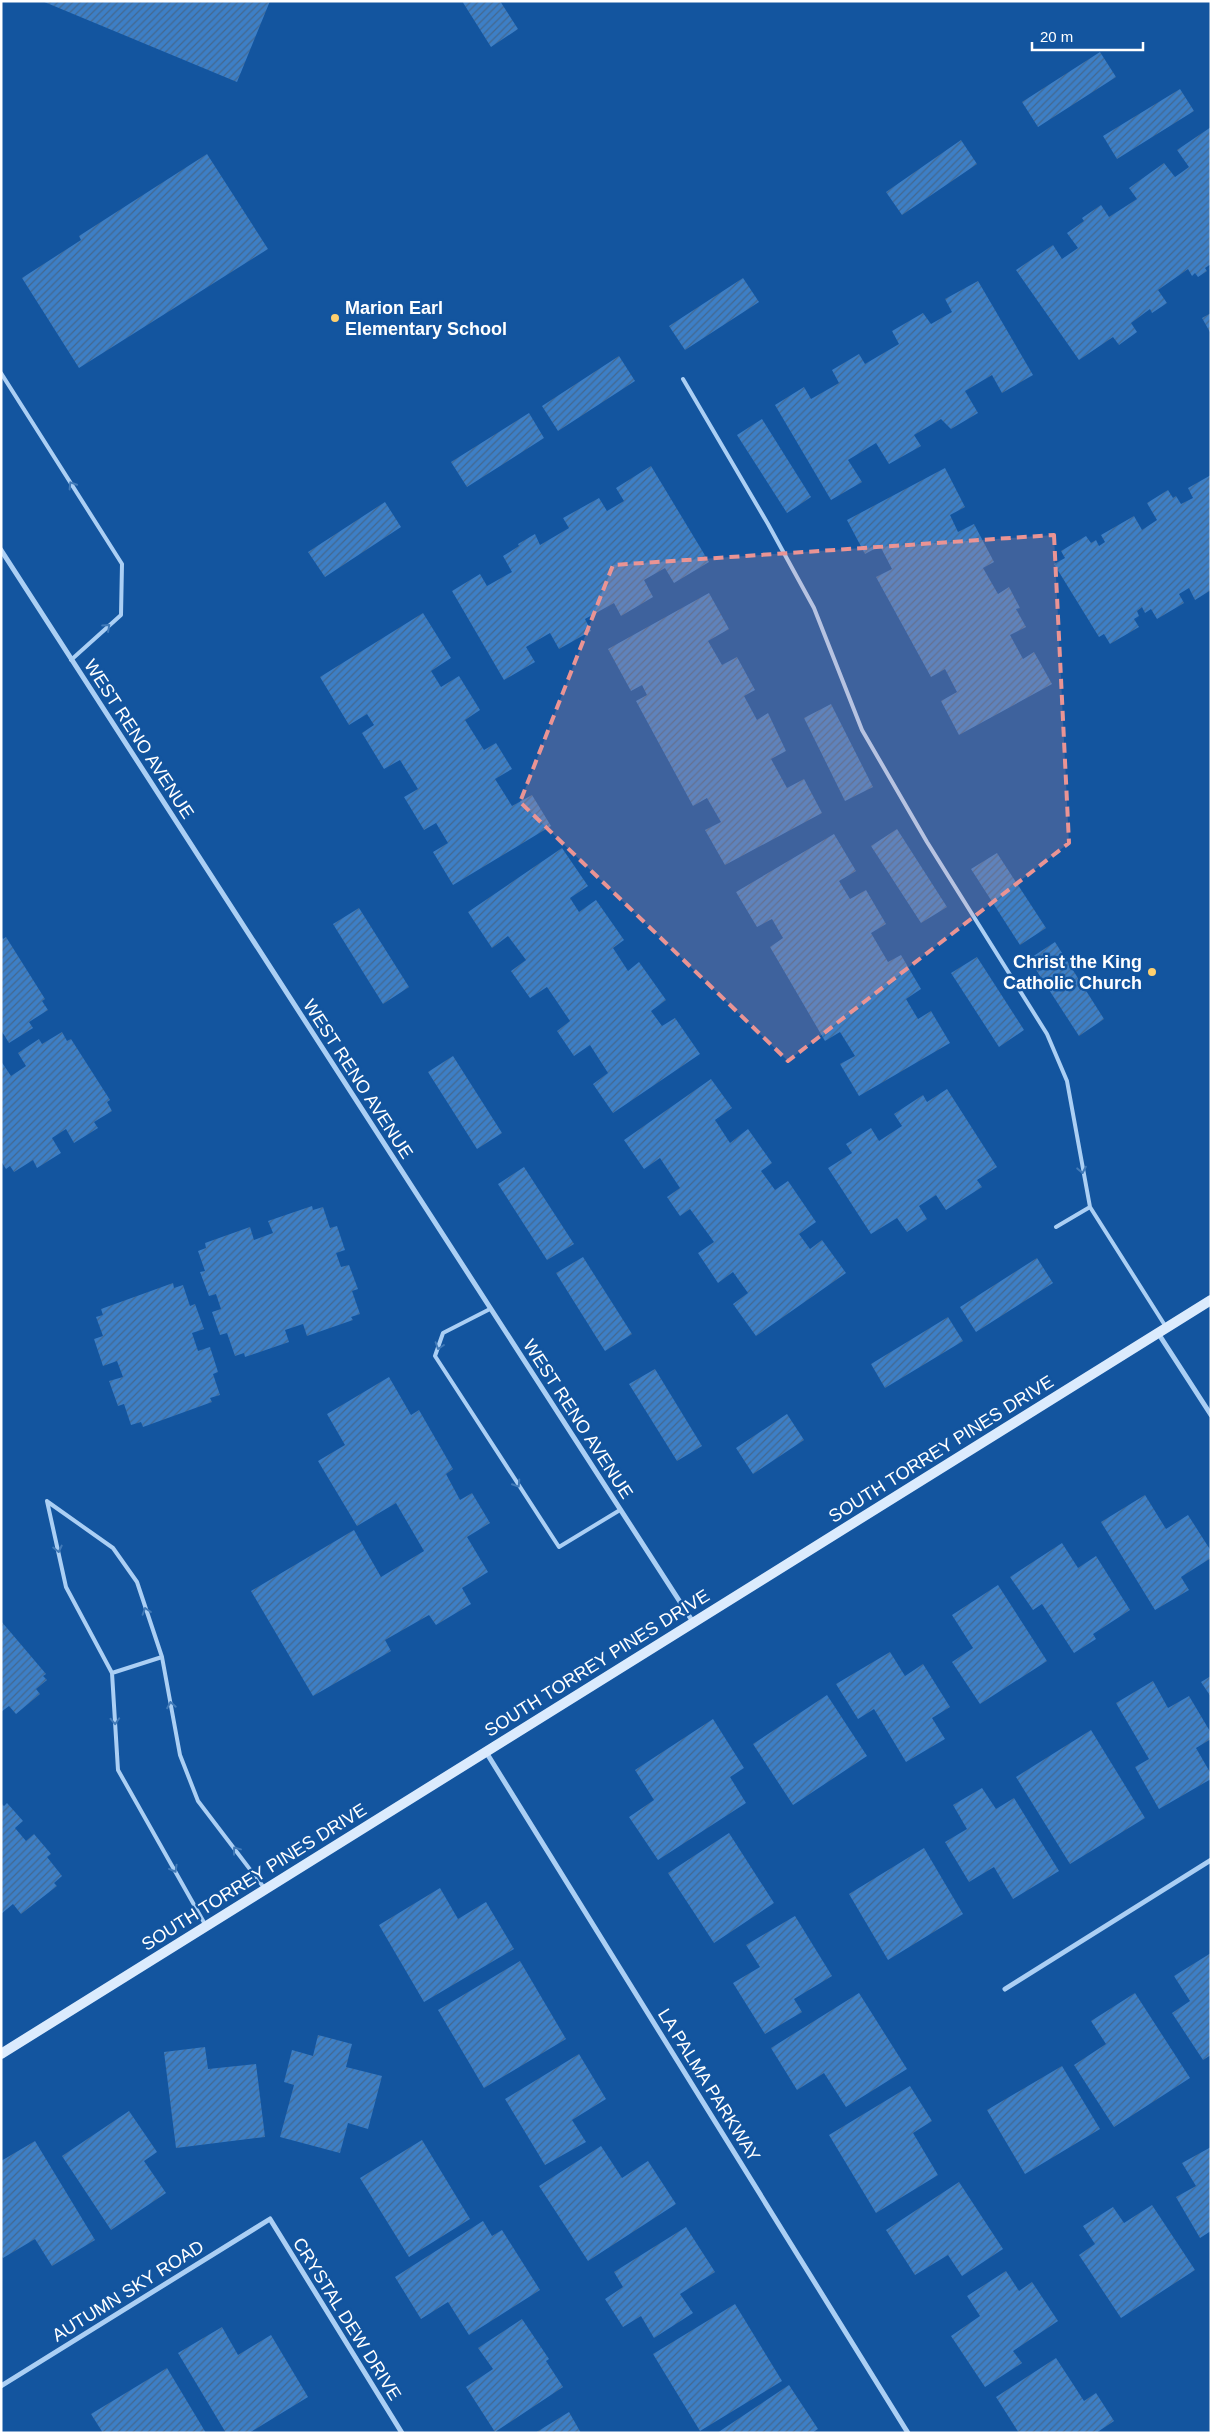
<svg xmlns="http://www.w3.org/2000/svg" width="1212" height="2434" font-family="Helvetica,sans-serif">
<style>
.building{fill:url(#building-hatch)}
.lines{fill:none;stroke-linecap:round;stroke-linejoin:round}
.service{stroke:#abcff4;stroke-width:4}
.minor{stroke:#abcff4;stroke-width:5}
.secondary{stroke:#dbebfd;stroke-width:10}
.oneway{stroke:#417ab8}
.marked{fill:#ea9494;fill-opacity:0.2;stroke:#ea9494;stroke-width:4;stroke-dasharray:10 6;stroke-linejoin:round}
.poi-dot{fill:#ffd06e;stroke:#13559f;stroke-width:2}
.labels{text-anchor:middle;stroke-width:5;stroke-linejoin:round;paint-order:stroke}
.poi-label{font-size:18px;font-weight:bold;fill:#fff;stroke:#13559f;text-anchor:start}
.street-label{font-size:18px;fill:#fff;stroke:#13559f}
</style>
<defs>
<pattern id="building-hatch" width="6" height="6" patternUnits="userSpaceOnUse" patternTransform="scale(1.25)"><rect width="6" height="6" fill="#3d7fc6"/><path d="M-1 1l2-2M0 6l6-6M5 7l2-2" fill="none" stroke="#44688f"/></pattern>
</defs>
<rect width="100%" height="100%" fill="#13559f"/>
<path class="building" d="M42 1H270L237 82Z
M462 1H500L518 29 491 47Z
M1100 52 1116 77 1038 127 1022 102Z
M1180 89 1194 111 1117 159 1103 136Z
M1211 127V264L1205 268 1207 271 1198 277 1195 273 1192 276 1188 269 1158 290 1167 303 1152 313 1150 309 1131 323 1137 332 1119 345 1113 337 1079 360 1016 270 1053 245 1062 259 1078 248 1067 233 1084 221 1082 218 1101 205 1109 217 1137 199 1129 188 1164 163 1175 177 1189 167 1177 150Z
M961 140 977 164 902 215 886 192Z
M207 154 268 249 79 368 22 278 81 240 79 236Z
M743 278 759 302 685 350 669 326Z
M978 281 1033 375 1002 393 992 375 965 391 978 413 951 429 941 419 914 435 921 446 889 464 876 443 848 460 862 482 831 500 775 405 804 387 811 399 839 383 832 370 859 354 865 364 899 344 892 331 923 313 931 324 952 312 945 299Z
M1211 313V334L1202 318Z
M619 356 635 381 558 431 542 406Z
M529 413 544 438 467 487 451 462Z
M762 419 811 497 787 513 737 435Z
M651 466 709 562 674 583 665 568 644 580 653 597 621 616 614 603 585 619 591 631 559 649 550 633 526 647 535 662 504 680 452 591 480 574 487 586 512 572 503 556 519 546 518 544 535 534 540 545 569 528 563 518 599 498 607 511 624 501 616 488Z
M945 468 965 507 950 515 958 532 974 524 994 562 983 568 998 594 1009 587 1020 608 1016 609 1026 627 1010 635 1023 659 1034 652 1052 684 959 735 941 701 957 692 945 669 931 677 876 577 892 569 880 546 865 554 847 520Z
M1211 475V590L1195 600 1189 588 1179 594 1184 603 1157 619 1151 609 1145 613 1142 607 1137 611 1139 616 1134 619 1139 627 1110 644 1104 634 1099 637 1054 564 1065 558 1061 551 1086 536 1091 543 1096 540 1099 546 1105 542 1101 535 1134 516 1142 530 1157 520 1147 503 1168 490 1173 498 1176 496 1181 504 1193 498 1188 488Z
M385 502 401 527 325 577 308 552Z
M709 593 729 629 708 641 722 665 737 657 755 690 744 696 757 720 768 713 786 751 771 759 787 788 804 779 822 813 725 865 705 830 721 822 707 798 693 806 636 701 647 695 642 685 631 691 608 649Z
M423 613 451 658 431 671 441 687 459 676 480 710 465 720 484 750 496 743 512 769 495 779 512 806 532 795 551 826 453 885 433 852 448 843 436 823 424 830 404 797 418 789 400 760 384 769 362 733 374 725 367 714 349 725 320 677Z
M831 704 873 787 845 801 804 718Z
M897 829 947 907 921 923 871 846Z
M834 834 856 871 839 881 850 899 866 890 886 924 871 933 888 962 901 955 921 989 906 999 918 1019 931 1011 950 1043 859 1096 840 1064 855 1056 840 1032 825 1041 770 947 783 938 772 919 757 927 736 892Z
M562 848 588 886 570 898 579 912 596 900 624 940 613 948 628 971 639 962 666 1000 651 1011 662 1026 675 1018 700 1054 613 1113 593 1084 608 1073 590 1045 574 1056 557 1031 570 1021 547 987 530 998 511 971 526 960 508 936 492 948 468 912Z
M997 853 1046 928 1020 945 971 869Z
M359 908 409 987 383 1004 333 924Z
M1 936 3 939 6 937 45 999 42 1001 48 1010 29 1022 33 1028 9 1043 1 1030Z
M1055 942 1104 1019 1079 1036 1029 959Z
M977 957 1024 1030 999 1047 951 973Z
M62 1032 67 1041 71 1039 110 1100 107 1102 112 1111 94 1122 98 1128 74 1143 66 1129 52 1138 61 1153 37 1168 33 1160 14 1172 10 1166 6 1169 1 1161V1061L11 1076 26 1066 18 1053 39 1039 42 1044Z
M453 1056 502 1133 477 1149 428 1072Z
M711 1079 732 1108 715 1120 730 1143 748 1129 772 1163 761 1171 775 1190 788 1181 816 1222 799 1234 810 1249 822 1240 846 1273 756 1336 733 1304 748 1293 733 1272 718 1283 698 1253 714 1242 690 1209 680 1216 667 1197 680 1188 660 1158 644 1169 624 1140Z
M947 1089 997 1167 977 1180 982 1187 946 1210 936 1195 919 1206 927 1219 907 1232 897 1218 871 1234 828 1168 852 1153 846 1144 871 1128 879 1141 902 1126 894 1114 923 1095 927 1102Z
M524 1167 574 1244 547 1260 498 1184Z
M312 1206 313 1210 323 1207 330 1228 337 1226 345 1250 336 1253 341 1267 349 1265 358 1289 352 1291 360 1314 351 1317 353 1320 307 1336 303 1324 285 1330 289 1342 245 1357 244 1353 235 1356 227 1333 220 1335 212 1312 221 1309 216 1294 209 1296 200 1272 205 1271 198 1251 206 1248 205 1243 250 1227 254 1240 273 1233 268 1221Z
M583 1257 632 1334 605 1351 556 1273Z
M1037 1258 1053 1283 976 1332 960 1307Z
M173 1283 174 1288 183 1285 190 1306 195 1304 204 1329 192 1333 198 1351 210 1347 218 1372 213 1374 220 1395 210 1398 212 1402 143 1427 141 1422 131 1425 124 1404 118 1406 109 1381 123 1377 117 1361 103 1366 94 1339 103 1336 96 1317 103 1315 101 1309Z
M948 1317 963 1341 885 1388 871 1364Z
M655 1369 702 1446 677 1461 629 1384Z
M389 1377 411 1415 419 1410 453 1469 446 1474 460 1500 472 1493 490 1523 467 1537 488 1572 462 1588 471 1604 436 1625 429 1615 385 1640 391 1651 313 1696 251 1591 354 1530 381 1577 424 1551 396 1503 357 1526 318 1461 345 1445 327 1414Z
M787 1414 804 1440 753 1474 736 1448Z
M1145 1495 1166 1529 1188 1515 1211 1551V1558L1181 1577 1189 1590 1155 1610 1101 1522Z
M1062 1543 1078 1568 1096 1556 1130 1610 1093 1634 1096 1639 1074 1653 1042 1604 1033 1610 1010 1577Z
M998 1585 1047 1661 980 1704 952 1662 973 1648 952 1615Z
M1 1621 46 1674 43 1676 47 1680 36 1689 40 1694 16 1714 9 1706 1 1712Z
M890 1652 905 1676 923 1664 950 1707 932 1718 945 1739 906 1762 874 1709 858 1719 836 1684Z
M1211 1676V1697L1201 1682Z
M1153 1681 1168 1708 1189 1696 1211 1733V1739L1196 1748 1211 1774V1779L1159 1809 1135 1767 1149 1759 1116 1703Z
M827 1695 867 1756 793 1805 753 1744Z
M713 1719 744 1768 730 1777 746 1803 658 1860 629 1817 654 1800 635 1770Z
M1091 1730 1145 1818 1070 1864 1016 1777Z
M982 1788 996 1809 1014 1798 1059 1871 1013 1899 994 1867 969 1882 945 1842 967 1829 953 1805Z
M1 1803 4 1806 7 1803 23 1821 15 1828 26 1841 34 1834 51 1854 47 1857 62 1876 54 1883 57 1886 21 1914 13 1904 1 1914Z
M729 1833 774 1903 714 1943 668 1873Z
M924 1848 963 1914 888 1960 849 1894Z
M440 1888 458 1919 486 1902 514 1949 424 2002 379 1925Z
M795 1916 832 1976 794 1999 802 2012 765 2034 733 1983 760 1967 746 1945Z
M1211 1953V2055L1203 2060 1172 2013 1190 2001 1174 1976Z
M520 1961 566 2039 484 2088 438 2010Z
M859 1993 907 2069 846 2107 824 2073 797 2090 771 2048Z
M1135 1993 1190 2078 1114 2127 1074 2065 1106 2044 1091 2021Z
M318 2035 352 2044 346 2067 382 2076 368 2129 348 2123 340 2153 280 2137 294 2085 284 2082 292 2050 313 2056Z
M205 2047 208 2069 256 2064 265 2137 176 2148 164 2052Z
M579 2054 606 2099 572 2120 586 2142 545 2165 505 2099Z
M1062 2066 1100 2129 1025 2174 987 2110Z
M910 2086 932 2121 913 2133 938 2175 876 2213 829 2135Z
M129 2111 157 2152 144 2161 166 2193 111 2230 62 2156Z
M422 2140 470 2219 409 2257 360 2178Z
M35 2141 95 2240 52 2266 35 2239 3 2258 1 2254V2161Z
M601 2146 622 2178 648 2161 676 2204 588 2261 539 2186Z
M1211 2147V2231L1200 2238 1176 2197 1196 2186 1182 2163Z
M959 2182 1003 2249 962 2276 948 2255 915 2275 886 2230Z
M1152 2205 1195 2270 1121 2318 1079 2255 1095 2244 1083 2226 1113 2207 1124 2223Z
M483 2221 492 2236 502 2230 540 2290 469 2335 448 2302 421 2319 395 2277Z
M686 2227 715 2272 680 2294 693 2313 654 2338 641 2316 623 2327 605 2299 623 2287 614 2272Z
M1006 2271 1019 2291 1032 2282 1058 2321 1013 2351 1022 2363 985 2387 951 2336 980 2316 967 2296Z
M735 2304 782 2381 700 2431 653 2354Z
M522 2319 549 2359 546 2361 563 2387 495 2432 466 2387 493 2369 478 2348Z
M222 2327 238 2355 271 2335 308 2397 249 2433H226L178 2353Z
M1056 2358 1084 2401 1096 2393 1114 2421 1096 2433H1019L996 2397Z
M167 2368 206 2433H103L91 2414Z
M789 2385 818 2429 812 2433H717Z
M569 2412 581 2433H535Z"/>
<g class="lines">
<path class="service" d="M1 373 122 564 121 615 71 660
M683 379 768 524 814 608 862 730 927 842 1047 1034 1067 1081 1090 1207 1166 1327
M1056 1227 1090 1207
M490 1309 443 1333 435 1356 559 1547 620 1510
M47 1501 66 1587 112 1673 118 1770 206 1926
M48 1502 113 1548 137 1582 162 1657 180 1755 198 1801 265 1889
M112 1673 162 1657"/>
<path class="minor" d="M1 550 693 1622
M1158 1333 1211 1415
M486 1752 908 2433
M1005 1989 1211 1860
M1 2386 270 2219 402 2433"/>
<path class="secondary" d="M1 2054 1211 1300"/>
</g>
<defs><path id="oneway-chevron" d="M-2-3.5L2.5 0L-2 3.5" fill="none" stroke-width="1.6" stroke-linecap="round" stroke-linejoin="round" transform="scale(1.25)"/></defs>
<g class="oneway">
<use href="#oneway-chevron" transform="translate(72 485) rotate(-122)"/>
<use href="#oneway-chevron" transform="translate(107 627) rotate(-42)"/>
<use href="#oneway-chevron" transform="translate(1082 1170) rotate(79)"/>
<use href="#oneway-chevron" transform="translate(439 1346) rotate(108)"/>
<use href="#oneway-chevron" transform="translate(517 1484) rotate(57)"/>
<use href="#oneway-chevron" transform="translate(58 1549) rotate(77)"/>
<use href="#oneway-chevron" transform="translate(146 1611) rotate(-108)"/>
<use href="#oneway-chevron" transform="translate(171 1705) rotate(-100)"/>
<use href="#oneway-chevron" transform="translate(115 1721) rotate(87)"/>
<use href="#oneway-chevron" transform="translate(236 1850) rotate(-127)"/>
<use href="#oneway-chevron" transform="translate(174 1869) rotate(61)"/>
</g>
<path class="marked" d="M1054 535 1069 843 788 1061 520 802 613 565Z"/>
<g class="poi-dot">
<circle cx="335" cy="318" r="5"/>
<circle cx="1152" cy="972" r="5"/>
</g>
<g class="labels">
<g class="poi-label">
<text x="345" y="314">Marion Earl<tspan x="345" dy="21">Elementary School</tspan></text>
<text x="1142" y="968" text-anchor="end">Christ the King<tspan x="1142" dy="21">Catholic Church</tspan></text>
</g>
<g class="street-label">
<text transform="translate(139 739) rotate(57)" y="6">WEST RENO AVENUE</text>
<text transform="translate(358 1079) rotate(57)" y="6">WEST RENO AVENUE</text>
<text transform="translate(578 1419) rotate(57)" y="6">WEST RENO AVENUE</text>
<text transform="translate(941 1449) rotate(-32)" y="6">SOUTH TORREY PINES DRIVE</text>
<text transform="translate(597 1663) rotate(-32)" y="6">SOUTH TORREY PINES DRIVE</text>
<text transform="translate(254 1877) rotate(-32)" y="6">SOUTH TORREY PINES DRIVE</text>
<text transform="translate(709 2085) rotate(58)" y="6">LA PALMA PARKWAY</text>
<text transform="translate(128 2291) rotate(-32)" y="6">AUTUMN SKY ROAD</text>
<text transform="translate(347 2319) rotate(58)" y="6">CRYSTAL DEW DRIVE</text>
</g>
</g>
<rect width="1212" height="2434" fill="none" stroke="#ffffff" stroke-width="5"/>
<path d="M1032 42v8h111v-8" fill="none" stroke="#ffffff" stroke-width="2.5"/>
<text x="1040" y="42" font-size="15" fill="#ffffff" stroke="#13559f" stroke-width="4" paint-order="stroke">20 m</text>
</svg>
